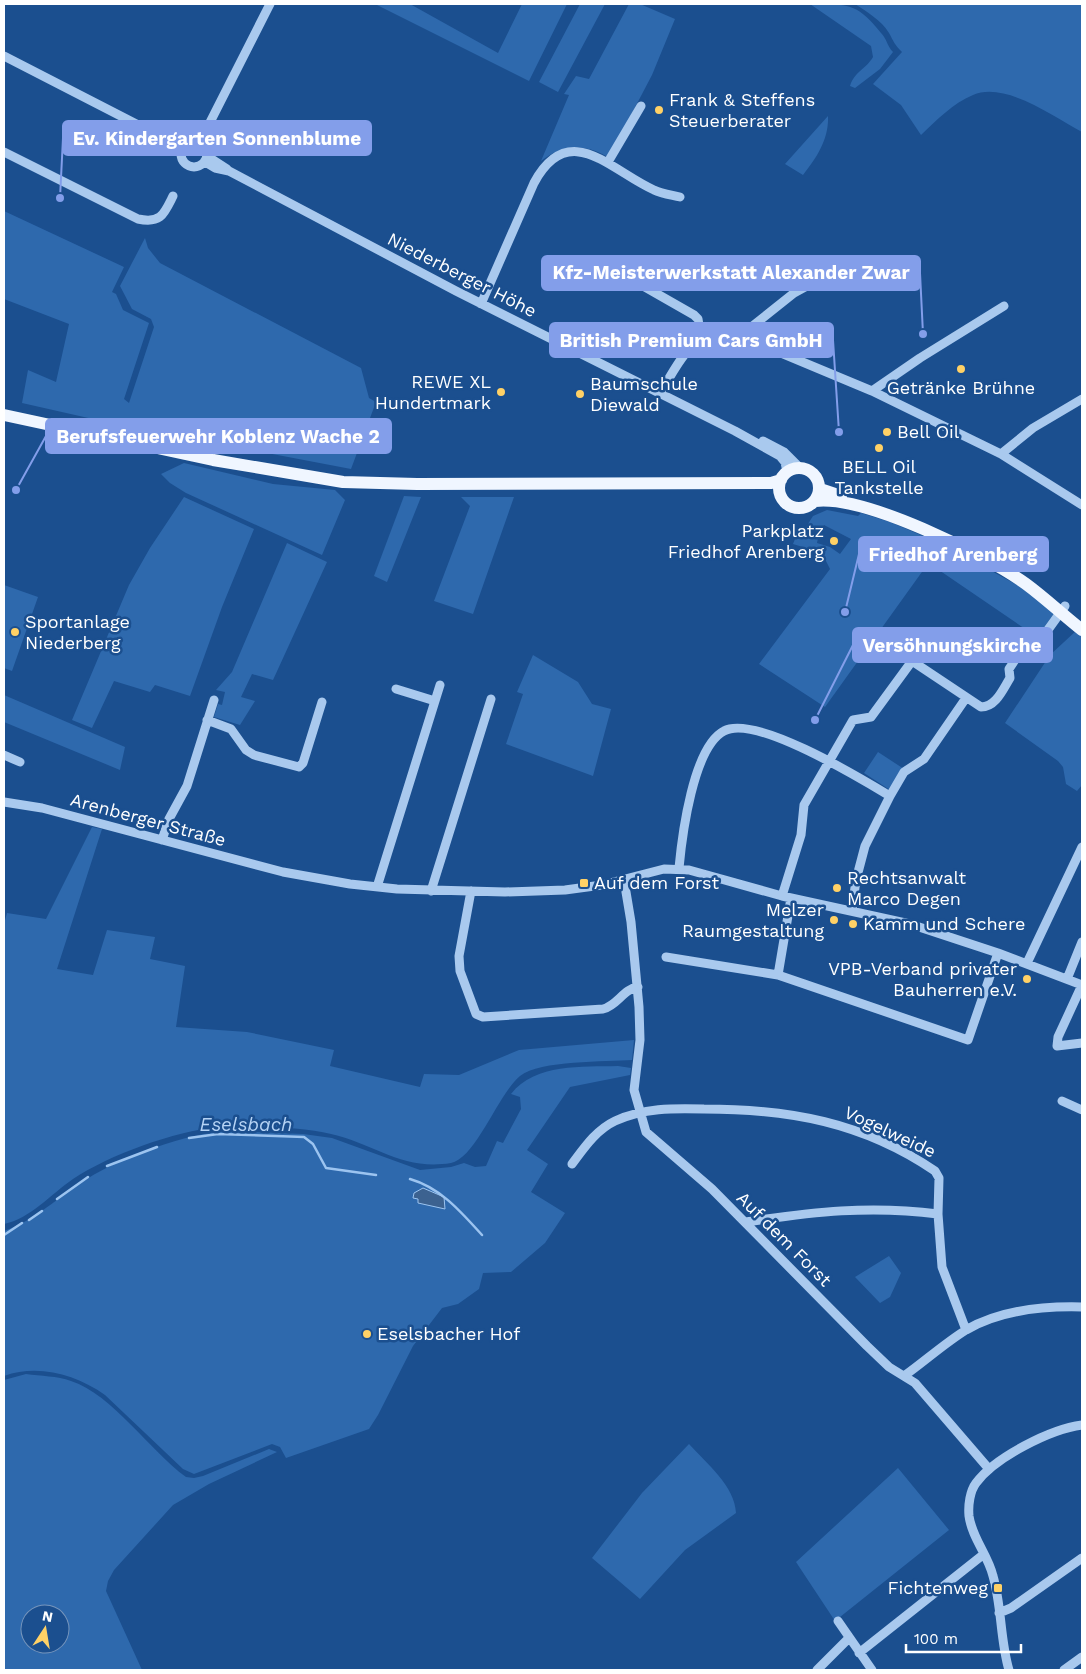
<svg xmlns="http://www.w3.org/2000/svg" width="1086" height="1674" font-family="'Work Sans',sans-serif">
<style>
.green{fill:#2e69ad;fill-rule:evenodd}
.water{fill:#3c6290;stroke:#9cc4f0}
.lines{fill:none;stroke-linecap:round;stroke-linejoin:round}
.stream{stroke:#9cc4f0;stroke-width:2.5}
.minor{stroke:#a9c9ee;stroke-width:9}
.major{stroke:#f0f6ff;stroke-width:12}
.poi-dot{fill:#ffd166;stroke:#1b4f8f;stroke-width:2}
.labels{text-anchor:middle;stroke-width:5;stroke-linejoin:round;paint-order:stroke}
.poi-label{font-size:18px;fill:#fff;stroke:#1b4f8f;text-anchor:start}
.street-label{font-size:18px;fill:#fff;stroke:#1b4f8f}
.water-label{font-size:19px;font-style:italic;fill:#b5d3f5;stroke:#1b4f8f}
.leader{fill:none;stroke:#839eea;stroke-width:2}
.callout-dot{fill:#839eea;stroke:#1b4f8f;stroke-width:2}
.callout{fill:#839eea;stroke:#839eea;stroke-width:2}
.callout-label{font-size:19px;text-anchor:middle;font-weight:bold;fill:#fff}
</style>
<rect width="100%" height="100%" fill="#1b4f8f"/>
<path class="green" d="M375 4H410L498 53 522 4H567L529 81Z
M580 4H605L558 92 539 82Z
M629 4H640L675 19 652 75 610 155 606 156C583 143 561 145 541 161L569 95 564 94 576 76 589 79Z
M810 4C846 4 857 2 881 33 887 39 887 46 893 52L880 69 855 88 850 86C854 72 866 69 873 57L871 46Z
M855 4H1082V132C1054 117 1005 81 973 95 953 103 937 120 921 135L901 105 873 84 902 52C894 44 894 42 889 33 881 20 867 12 855 4Z
M828 116C829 139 817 157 803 175L785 164Z
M4 211 124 267 112 292 116 294 123 310 149 323 124 399 129 403 154 327 151 319 132 309 120 286 145 238 148 248 160 263 361 368 369 398 376 402 351 469 194 439 190 441 22 403 28 370 56 382 69 324 4 299Z
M184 463 273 484 335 490 345 500 322 555 186 493 170 483 161 474Z
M404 496 421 497 387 582 374 576Z
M184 497 254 529 222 607 190 696 155 685 150 692 114 681 92 728 72 720 129 585 150 548Z
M461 497H514L473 614 434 601 470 506Z
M827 510 858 516 861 513 890 522 942 544 825 707 759 664 830 569 822 553 793 544 797 534 818 538 817 543 830 547 840 554 851 539 824 525 821 531 806 527 813 516Z
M287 543 327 562 273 680 252 674 241 697 255 701 240 725 214 717 218 704 222 705 225 692 216 690 232 672Z
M955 551 1019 586 1055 612 1037 637 933 566 946 553Z
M4 585 38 597 12 671 4 668Z
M1077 630 1082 635V785L1077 791 1066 784 1063 767 1058 761 1005 723 1050 655Z
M533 655 578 682 592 704 611 709 593 776 506 744 523 694 517 692Z
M4 695 125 747 120 770 4 722Z
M878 752 904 769 890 790 864 773Z
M92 827 102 829 57 969 93 975 107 930 155 937 150 959 185 966 176 1027 247 1032 334 1050 330 1066 420 1087 424 1074 459 1075 519 1050 634 1040 632 1060C606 1062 540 1060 520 1076 498 1094 476 1158 451 1163 403 1171 375 1144 331 1134 301 1127 249 1125 218 1127 175 1131 109 1155 73 1179 51 1194 30 1219 4 1224V924L7 913 46 919Z
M618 1066 631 1068 630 1075 570 1087 527 1150 548 1164 531 1192 565 1213 545 1243 511 1272 483 1273 479 1289 458 1304 442 1308 413 1346 378 1415 369 1429 286 1458 280 1447 272 1444 194 1474 183 1469 105 1395C75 1374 38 1364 4 1376V1231C36 1220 59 1196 87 1179 121 1157 188 1133 227 1131L303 1134 332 1138 420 1170 451 1167 464 1163 475 1167 486 1166 497 1141 503 1143 521 1109 520 1097 511 1094C535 1063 583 1067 618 1066Z
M889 1256 901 1273 890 1297 880 1303 855 1277Z
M26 1374C41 1376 57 1376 71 1381 113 1395 149 1450 186 1477L194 1478 203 1476 269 1449 277 1452 209 1484 173 1505 114 1570 108 1581 106 1591 142 1670H4V1380ZM30 1614H60V1644H30Z
M689 1444C706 1463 735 1486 736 1513L685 1550 640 1599 592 1558 642 1493Z
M898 1468 949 1530 835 1621 796 1562Z"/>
<path class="water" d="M423 1188 444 1197 445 1209 418 1203V1199L413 1198 414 1193Z"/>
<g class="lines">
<path class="stream" d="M189 1138 218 1134 304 1137 313 1144 326 1168 376 1175
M107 1166 157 1147
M410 1179C441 1188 461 1212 482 1235
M57 1199 88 1177
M29 1220 42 1211
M4 1235 22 1223"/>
<path class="minor" d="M4 56 183 148
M181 154a13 13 0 1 1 26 0a13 13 0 1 1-26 0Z
M200 142 270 4
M4 152 138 219C161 224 164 214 173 196
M207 156 227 169
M205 162 215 168 229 171 456 291 735 431 780 456 785 462 787 472
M608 162 641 106
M645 287 694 315 698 319 701 339
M481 304 534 183C569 118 611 171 654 190 662 194 672 195 680 197
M740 336 794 293 834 271
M872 391 920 358 1004 306
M659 394C682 360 690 328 740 336L872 391 1001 454 1082 505
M763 441 784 452 799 467
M1001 454 1033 428 1082 399
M891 647 981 707C996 707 1003 689 1010 678L1009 669 1027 642 1042 638 1065 606
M396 689 435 701
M207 720 231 729 246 750 254 755 299 767 303 763 322 702
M4 755 20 762
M4 802 42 808 283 872 350 884 397 889 505 892 565 890 602 885 664 869 689 870 782 896 910 924 998 953 1082 985
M162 840 169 819 187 786 214 700
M679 868C682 836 693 747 724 731 755 714 860 778 890 796
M624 880 631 922 639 1007 640 1040 634 1090 646 1132 712 1189 867 1346 889 1367 915 1383 989 1469
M377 887 440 685
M431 891 491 699
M471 891 459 956 460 971 476 1014 483 1017 603 1009C618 1005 623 989 638 987
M782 896 801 835 804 805 853 720 871 717 912 661
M852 910 856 880 865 846 890 796 904 772 924 759 966 698
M666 957 778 975 791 898
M1027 963 1082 847
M778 975 968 1040 998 953
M1067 979 1082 942
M1082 985 1058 1037 1057 1046 1082 1043
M1062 1101 1082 1110
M572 1164C584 1148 596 1130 615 1121 643 1108 673 1108 704 1109 789 1109 863 1122 935 1171L939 1178 938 1214 942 1267 966 1330
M746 1222C813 1212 869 1205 938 1214
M904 1376C925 1361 945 1343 966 1330 1000 1310 1044 1306 1082 1307
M999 1613 1011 1608 1082 1558
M838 1621 872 1670
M859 1653 984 1554
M817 1670 849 1638
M1009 1670C1000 1640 1002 1607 993 1576 988 1555 972 1538 969 1516 968 1505 970 1491 976 1483 995 1457 1051 1429 1082 1425
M1064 1670 1082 1657"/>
<path class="major" d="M4 415 213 460 343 482 417 484 771 483 781 480
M779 488a20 20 0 1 1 40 0a20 20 0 1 1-40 0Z
M820 489 841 496
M815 501C865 495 984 554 1026 584 1045 598 1063 615 1082 630"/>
</g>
<g class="poi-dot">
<circle cx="659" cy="110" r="5"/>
<circle cx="961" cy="369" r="5"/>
<circle cx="501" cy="392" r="5"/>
<circle cx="580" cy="394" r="5"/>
<circle cx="887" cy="432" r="5"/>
<circle cx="879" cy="448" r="5"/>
<circle cx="834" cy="541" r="5"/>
<circle cx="15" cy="632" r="5"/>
<rect x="579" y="878" width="10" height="10" rx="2.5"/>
<circle cx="837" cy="888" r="5"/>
<circle cx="834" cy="920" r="5"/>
<circle cx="853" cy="924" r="5"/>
<circle cx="1027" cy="979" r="5"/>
<circle cx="367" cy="1334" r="5"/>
<rect x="993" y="1583" width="10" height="10" rx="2.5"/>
</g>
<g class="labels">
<g class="poi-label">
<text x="669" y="106">Frank &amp; Steffens<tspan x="669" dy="21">Steuerberater</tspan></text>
<text x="491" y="388" text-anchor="end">REWE XL<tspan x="491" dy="21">Hundertmark</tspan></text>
<text x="590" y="390">Baumschule<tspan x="590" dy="21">Diewald</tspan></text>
<text x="961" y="394" text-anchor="middle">Getränke Brühne</text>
<text x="897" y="438">Bell Oil</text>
<text x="879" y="473" text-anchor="middle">BELL Oil<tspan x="879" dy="21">Tankstelle</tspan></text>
<text x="824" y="537" text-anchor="end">Parkplatz<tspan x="824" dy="21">Friedhof Arenberg</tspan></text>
<text x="25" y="628">Sportanlage<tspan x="25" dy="21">Niederberg</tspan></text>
<text x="847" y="884">Rechtsanwalt<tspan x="847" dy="21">Marco Degen</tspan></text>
<text x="594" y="889">Auf dem Forst</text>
<text x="824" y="916" text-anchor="end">Melzer<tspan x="824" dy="21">Raumgestaltung</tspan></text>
<text x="863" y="930">Kamm und Schere</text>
<text x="1017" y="975" text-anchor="end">VPB-Verband privater<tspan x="1017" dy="21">Bauherren e.V.</tspan></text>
<text x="377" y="1340">Eselsbacher Hof</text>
<text x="988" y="1594" text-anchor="end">Fichtenweg</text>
</g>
<g class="street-label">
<text transform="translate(462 275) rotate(27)" y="6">Niederberger Höhe</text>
<text transform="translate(148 820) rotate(15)" y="6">Arenberger Straße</text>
<text transform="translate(890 1132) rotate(25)" y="6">Vogelweide</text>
<text transform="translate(784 1239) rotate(45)" y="6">Auf dem Forst</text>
</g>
<g class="water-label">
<text x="246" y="1131">Eselsbach</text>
</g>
</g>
<path class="leader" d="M60 198L63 138M923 334L920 273M839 432L833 340M16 490L46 436M845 612L859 554M815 720L853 645"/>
<g class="callout-dot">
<circle cx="60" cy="198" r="5"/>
<circle cx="923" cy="334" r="5"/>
<circle cx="839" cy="432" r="5"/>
<circle cx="16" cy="490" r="5"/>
<circle cx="845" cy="612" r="5"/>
<circle cx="815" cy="720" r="5"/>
</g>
<g class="callout">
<rect x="63" y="121" width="308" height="34" rx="5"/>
<rect x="542" y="256" width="378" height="34" rx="5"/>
<rect x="550" y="323" width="283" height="34" rx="5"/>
<rect x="46" y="419" width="345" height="34" rx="5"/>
<rect x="859" y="537" width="189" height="34" rx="5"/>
<rect x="853" y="628" width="199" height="34" rx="5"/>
</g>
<g class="callout-label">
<text x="217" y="145">Ev. Kindergarten Sonnenblume</text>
<text x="731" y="279">Kfz-Meisterwerkstatt Alexander Zwar</text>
<text x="691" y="347">British Premium Cars GmbH</text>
<text x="218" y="443">Berufsfeuerwehr Koblenz Wache 2</text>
<text x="953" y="561">Friedhof Arenberg</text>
<text x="952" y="652">Versöhnungskirche</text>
</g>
<rect width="1086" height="1674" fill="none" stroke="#ffffff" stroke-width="10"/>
<g transform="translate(45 1629) rotate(12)"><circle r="24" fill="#1b4f8f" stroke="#7695bc"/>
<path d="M0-4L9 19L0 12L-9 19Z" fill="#ffd166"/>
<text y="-8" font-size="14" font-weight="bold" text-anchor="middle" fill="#ffffff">N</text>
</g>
<path d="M906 1644v8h115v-8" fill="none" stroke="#ffffff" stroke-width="2.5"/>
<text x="914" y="1644" font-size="15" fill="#ffffff" stroke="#1b4f8f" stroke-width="4" paint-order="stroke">100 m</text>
</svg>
